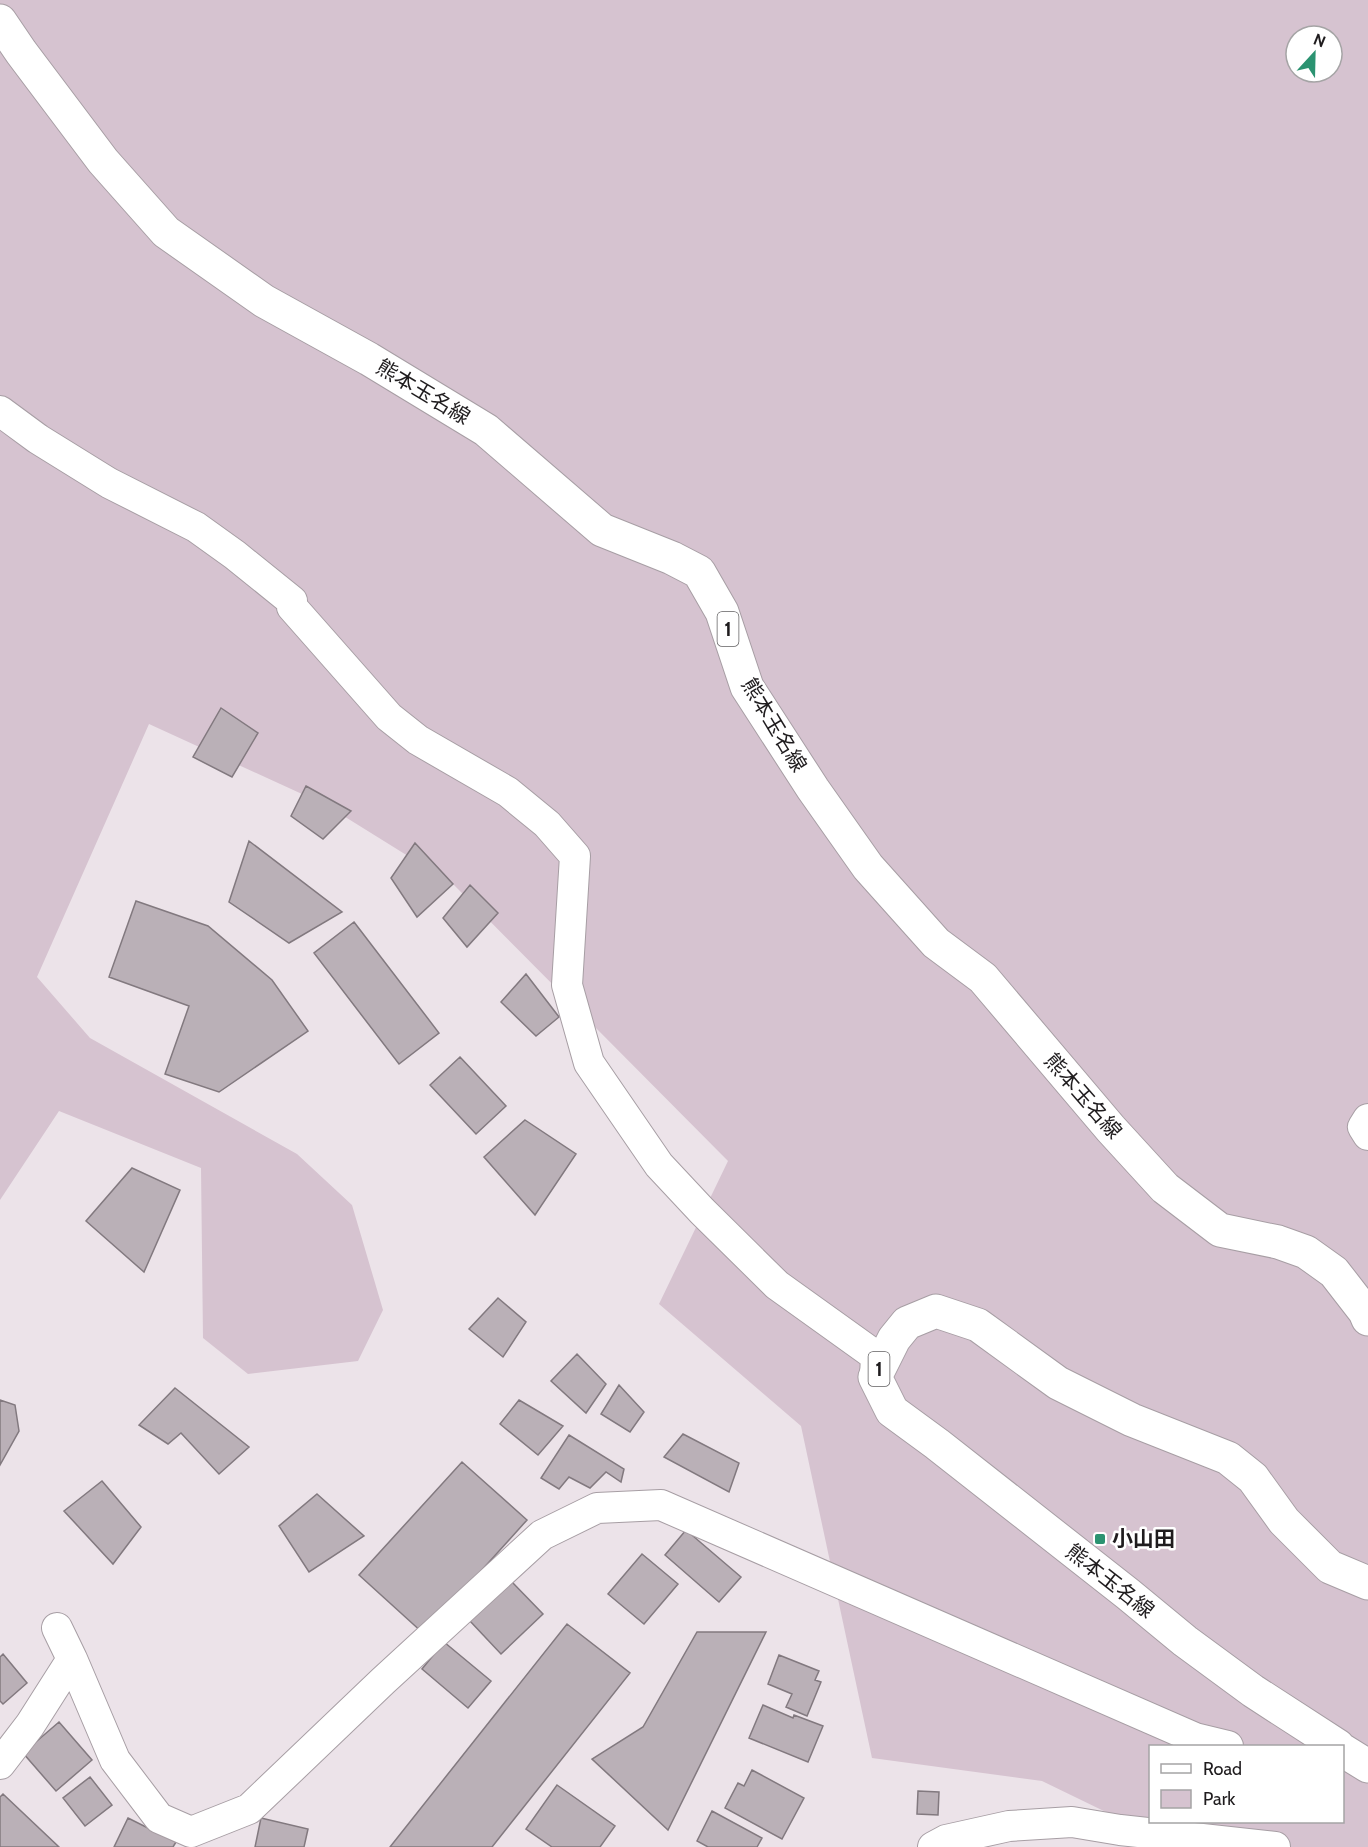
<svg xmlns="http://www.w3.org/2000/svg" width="1368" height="1847" font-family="Cabin,'Noto Sans JP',sans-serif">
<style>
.green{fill:#d6c3d0;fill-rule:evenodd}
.building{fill:#bab0b7;stroke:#82797f;stroke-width:1.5}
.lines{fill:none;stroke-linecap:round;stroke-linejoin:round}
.minor-casing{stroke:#a79ea4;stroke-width:32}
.primary-casing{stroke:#a79ea4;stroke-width:35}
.minor{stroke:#fff;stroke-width:30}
.primary{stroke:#fff;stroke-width:33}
.poi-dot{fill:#2b9371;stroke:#fff;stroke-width:2}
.labels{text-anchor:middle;stroke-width:5;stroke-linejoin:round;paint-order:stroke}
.shield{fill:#fff;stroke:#626062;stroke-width:1.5}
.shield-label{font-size:20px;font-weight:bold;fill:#1f1c1e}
.street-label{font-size:21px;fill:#1f1c1e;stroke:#fff}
.poi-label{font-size:21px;font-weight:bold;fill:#1f1c1e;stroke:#fff;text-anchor:start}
</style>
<rect width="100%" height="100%" fill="#ece3e9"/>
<path class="green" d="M0 0H1368V1847H1178L1042 1781 872 1758 801 1426 659 1304 728 1161 453 884 326 805 149 724 37 977 90 1038 297 1154 352 1205 383 1310 358 1361 248 1374 203 1338 201 1168 59 1111 0 1200ZM1296 36H1332V72H1296ZM1150 1746H1342V1822H1150Z"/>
<path class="building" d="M221 708 258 733 232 777 193 757Z
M306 786 351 811 323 839 291 816Z
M249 841 342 912 289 943 229 902Z
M415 843 453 884 417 917 391 878Z
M470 885 498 913 467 947 443 918Z
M136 901 208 926 272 980 308 1031 219 1092 165 1074 189 1006 109 977Z
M354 922 439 1033 399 1064 314 953Z
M526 974 559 1017 536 1036 501 1002Z
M460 1057 506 1106 476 1134 430 1085Z
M525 1120 576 1154 535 1215 484 1157Z
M132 1168 180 1190 144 1272 86 1221Z
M498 1298 526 1322 503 1357 469 1329Z
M577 1354 606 1384 586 1413 551 1381Z
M619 1385 644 1412 630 1432 601 1414Z
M175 1388 249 1447 219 1474 181 1433 168 1444 139 1425Z
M0 1400 15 1405 19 1431 0 1465Z
M519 1400 563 1426 538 1455 500 1424Z
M683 1434 739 1463 729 1492 664 1457Z
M569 1435 624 1469 621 1482 606 1472 590 1488 569 1477 559 1489 541 1478Z
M462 1462 527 1520 424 1634 359 1575Z
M102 1481 141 1527 113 1564 64 1511Z
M317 1494 364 1536 309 1572 279 1526Z
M686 1530 741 1577 719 1602 665 1555Z
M642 1554 678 1584 644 1624 608 1594Z
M512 1582 543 1614 501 1654 470 1621Z
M567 1624 630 1673 492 1847H390Z
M697 1632H766L668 1830 592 1759 643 1727Z
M444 1642 491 1681 468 1708 422 1669Z
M3 1654 27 1683 3 1704 0 1701V1657Z
M779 1655 819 1671 815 1680 821 1682 807 1716 786 1707 792 1694 768 1684Z
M763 1705 793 1718 794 1715 823 1726 808 1762 749 1738Z
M59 1722 92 1760 56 1791 23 1753Z
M752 1770 804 1798 782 1839 725 1808 738 1783 744 1786Z
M90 1777 112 1805 85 1826 63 1798Z
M557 1785 615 1826 600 1847H552L526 1829Z
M918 1791 939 1792 938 1815 917 1814Z
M3 1794 59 1847H0V1797Z
M712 1811 762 1838 757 1847H708L697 1841Z
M128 1818 176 1842 173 1847H114Z
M261 1818 308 1829 304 1847H255Z"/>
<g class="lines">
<g class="minor-casing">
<path id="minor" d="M0 411 38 439 109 483 196 527 235 555 292 601V607L389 717 418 740 508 792 547 824 575 856 567 985 589 1063 659 1165 702 1211 777 1285 876 1356 875 1377
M1368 1119 1363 1127 1368 1135
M72 1659 115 1760 159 1818 191 1832 249 1809 383 1681 542 1535 597 1508 661 1505 1195 1738 1228 1746
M0 1764 30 1725 72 1659 57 1628
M933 1847 946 1840 1009 1826 1072 1822 1120 1830 1275 1847"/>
</g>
<g class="primary-casing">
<path id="primary" d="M0 21 21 52 103 161 166 232 264 301 369 359 486 430 602 530 672 558 699 572 722 612 747 687 813 789 868 867 936 943 983 978 1111 1129 1165 1188 1220 1230 1278 1242 1306 1252 1334 1272 1365 1312 1368 1319
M1338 1746 1253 1691 1185 1641 1128 1594 937 1444 892 1411 875 1377 894 1339 907 1323 936 1311 978 1325 1058 1383 1132 1420 1228 1458 1253 1478 1284 1521 1330 1567 1368 1583
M1342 1750 1368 1766"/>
</g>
<use href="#minor" class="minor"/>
<use href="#primary" class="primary"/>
</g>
<rect class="poi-dot" x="1094" y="1533" width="12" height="12" rx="3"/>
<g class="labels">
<g class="shield">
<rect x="717.5" y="612" width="21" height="34" rx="4.5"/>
<rect x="868.5" y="1352" width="21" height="34" rx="4.5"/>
</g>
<g class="shield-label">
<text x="728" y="636">1</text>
<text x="879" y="1376">1</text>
</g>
<g class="street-label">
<text transform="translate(423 392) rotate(31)" y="7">熊本玉名線</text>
<text transform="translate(774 725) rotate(59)" y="7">熊本玉名線</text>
<text transform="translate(1083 1096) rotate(49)" y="7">熊本玉名線</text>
<text transform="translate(1110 1581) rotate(38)" y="7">熊本玉名線</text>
</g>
<g class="poi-label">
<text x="1112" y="1546">小山田</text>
</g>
</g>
<rect x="1149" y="1745" width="195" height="78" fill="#ffffff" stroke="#a5a4a5" stroke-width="1.5"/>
<rect x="1161" y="1764" width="30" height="9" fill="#ffffff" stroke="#a5a4a5" stroke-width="1.5"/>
<text x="1203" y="1775" font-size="18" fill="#1f1c1e">Road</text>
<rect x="1161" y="1790" width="30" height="18" fill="#d6c3d0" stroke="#a5a4a5" stroke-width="1.5"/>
<text x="1203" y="1805" font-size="18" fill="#1f1c1e">Park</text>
<g transform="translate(1314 54) rotate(22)"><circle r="28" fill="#ffffff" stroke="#a5a4a5" stroke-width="1.5"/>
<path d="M0-4.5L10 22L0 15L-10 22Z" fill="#2b9371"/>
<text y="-9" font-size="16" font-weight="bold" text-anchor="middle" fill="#1f1c1e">N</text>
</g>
</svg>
